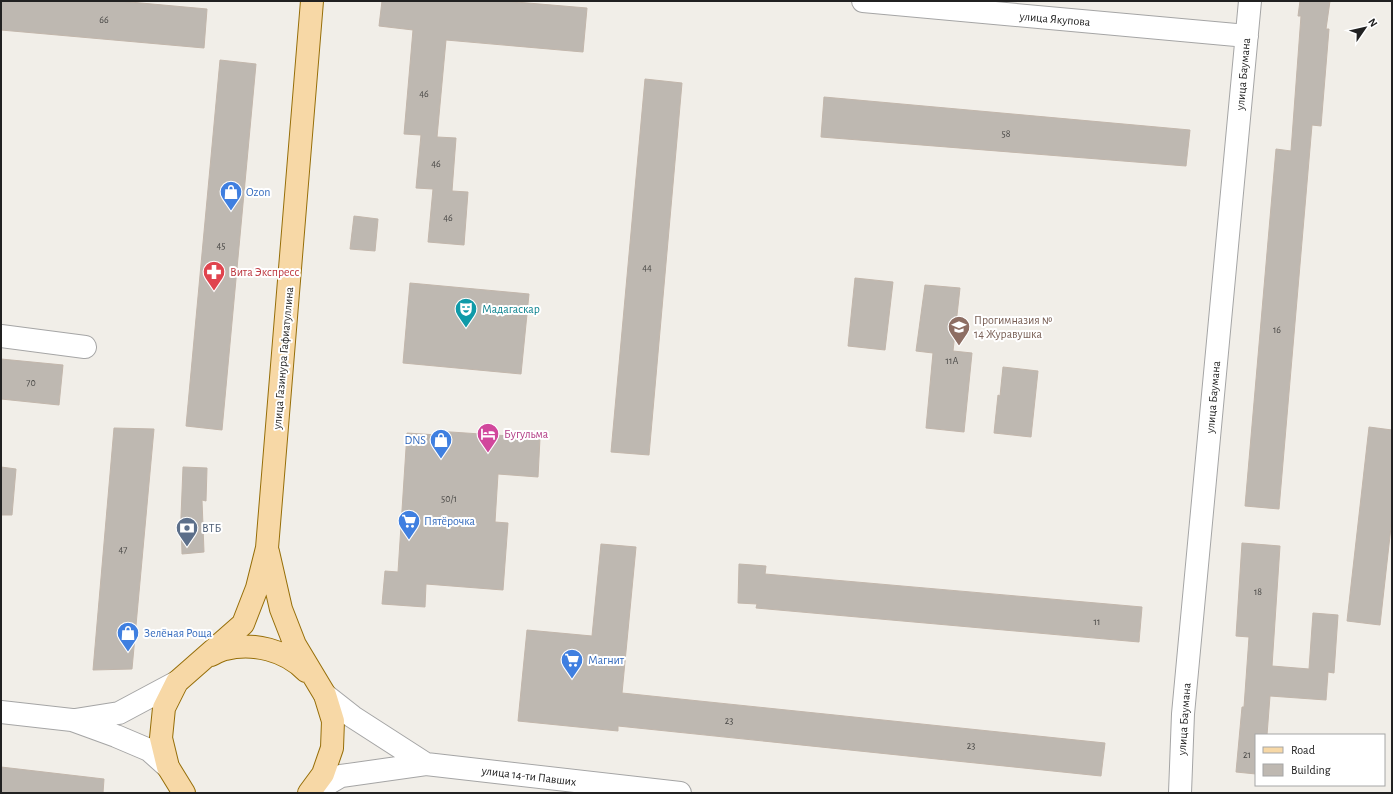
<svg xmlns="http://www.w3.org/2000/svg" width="1393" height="794" font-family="'Alegreya Sans',sans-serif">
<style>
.building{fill:#beb8b1;stroke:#c2b6ab}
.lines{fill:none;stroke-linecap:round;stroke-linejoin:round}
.minor-casing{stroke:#a5a5a5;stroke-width:24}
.tertiary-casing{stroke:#a5a5a5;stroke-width:24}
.primary-casing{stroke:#966e08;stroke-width:24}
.minor{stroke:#fff;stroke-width:22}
.tertiary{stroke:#fff;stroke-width:22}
.primary{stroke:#f7d8a6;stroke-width:22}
.labels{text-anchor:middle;stroke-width:4;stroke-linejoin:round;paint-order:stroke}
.number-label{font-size:10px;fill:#484745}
.street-label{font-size:12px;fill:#212121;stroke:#fff}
.shop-label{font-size:12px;fill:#366cbe;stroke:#fff;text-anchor:start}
.health-label{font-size:12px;fill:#be3a42;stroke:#fff;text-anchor:start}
.culture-label{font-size:12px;fill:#0d838f;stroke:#fff;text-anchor:start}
.education-label{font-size:12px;fill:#785e54;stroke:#fff;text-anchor:start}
.hotel-label{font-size:12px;fill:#b23c85;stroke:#fff;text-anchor:start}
.service-label{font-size:12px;fill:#4e5e75;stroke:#fff;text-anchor:start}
</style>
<rect width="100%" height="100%" fill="#f1eee8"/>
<path class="building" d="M1 1H119L207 9 204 48 1 30Z
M382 1H504L587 8 583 52 446 40 437 137 456 138 452 191 468 192 464 245 428 242 433 189 416 188 421 135 404 134 413 30 379 26Z
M1300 1H1330L1326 29H1329L1321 126 1312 125 1279 509 1245 506 1276 149 1291 151 1301 16H1298Z
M220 60 256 64 222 430 186 426Z
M645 79 682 83 649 455 611 452Z
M824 97 1190 130 1186 166 821 137Z
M354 216 378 219 375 251 350 249Z
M855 278 893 282 885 350 848 346Z
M410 283 529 294 521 374 403 363Z
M925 285 960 288 953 351 972 353 964 432 926 428 933 353 916 351Z
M1 359 63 365 59 405 1 399Z
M1003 367 1038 371 1031 437 994 433 998 395 1000 396Z
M1369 427 1392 430V518L1380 625 1347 621Z
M114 428 154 429 132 669 93 670Z
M436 431 540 438 538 477 498 474 495 522 508 523 503 590 426 584 425 607 382 604 385 571 398 572 407 433 437 435Z
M1 467 16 469 12 515H1Z
M183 467 207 468 206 501 202 500 204 552 182 554 181 517Z
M1242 543 1280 546 1272 666 1309 669 1313 613 1338 615 1334 673 1328 672 1326 700 1270 696 1267 735H1256V774L1236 772 1242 707H1244L1249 637 1236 636Z
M601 544 636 547 622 693 1105 743 1101 776 618 726V731L518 721 527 630 592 636Z
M739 564 766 566 765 574 1142 607 1139 642 756 608 757 604 738 603Z
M1 767 104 779 103 793H1Z"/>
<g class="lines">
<g class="minor-casing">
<path id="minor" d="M863 1 1247 36
M1 336 85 347
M1 712 72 720 116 736 149 750 168 767
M75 720 119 713 177 682
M1180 793 1183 714 1250 1"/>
</g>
<g class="tertiary-casing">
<path id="tertiary" d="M325 695 353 717 426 764
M312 793 341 776 426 764 680 793"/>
</g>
<g class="primary-casing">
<path id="primary" d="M268 552 281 609 295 645 325 695 333 721 332 748 323 774 309 793
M211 655C215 653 220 650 225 649 253 642 286 650 306 671
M184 793 168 767 161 738 164 708 177 682 243 624 257 588 267 548 312 1"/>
</g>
<use href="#minor" class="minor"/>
<use href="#tertiary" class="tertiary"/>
<use href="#primary" class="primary"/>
</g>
<defs>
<g id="shop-pin" transform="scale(1.15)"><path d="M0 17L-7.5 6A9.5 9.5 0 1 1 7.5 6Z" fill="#3f7fe0" stroke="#fff"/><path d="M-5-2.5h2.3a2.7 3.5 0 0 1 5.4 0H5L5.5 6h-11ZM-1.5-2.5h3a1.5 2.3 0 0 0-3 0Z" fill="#fff"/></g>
<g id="pharmacy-pin" transform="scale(1.15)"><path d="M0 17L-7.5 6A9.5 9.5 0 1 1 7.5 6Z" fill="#e0444e" stroke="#fff"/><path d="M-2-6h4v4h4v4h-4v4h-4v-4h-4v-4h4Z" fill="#fff"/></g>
<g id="theatre-pin" transform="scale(1.15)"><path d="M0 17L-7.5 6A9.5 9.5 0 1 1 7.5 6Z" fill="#0f9aa8" stroke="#fff"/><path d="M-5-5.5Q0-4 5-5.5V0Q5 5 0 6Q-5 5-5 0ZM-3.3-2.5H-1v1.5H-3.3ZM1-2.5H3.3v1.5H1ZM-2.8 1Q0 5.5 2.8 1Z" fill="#fff"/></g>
<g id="school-pin" transform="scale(1.15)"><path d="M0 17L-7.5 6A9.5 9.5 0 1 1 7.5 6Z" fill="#8d6e63" stroke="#fff"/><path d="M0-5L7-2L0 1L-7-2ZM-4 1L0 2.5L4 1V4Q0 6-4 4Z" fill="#fff"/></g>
<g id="hotel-pin" transform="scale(1.15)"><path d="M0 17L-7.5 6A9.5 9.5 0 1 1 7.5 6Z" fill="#d1479c" stroke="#fff"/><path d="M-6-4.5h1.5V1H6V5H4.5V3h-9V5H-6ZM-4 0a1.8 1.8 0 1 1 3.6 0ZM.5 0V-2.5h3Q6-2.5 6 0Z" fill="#fff"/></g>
<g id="supermarket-pin" transform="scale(1.15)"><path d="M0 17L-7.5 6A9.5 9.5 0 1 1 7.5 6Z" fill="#3f7fe0" stroke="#fff"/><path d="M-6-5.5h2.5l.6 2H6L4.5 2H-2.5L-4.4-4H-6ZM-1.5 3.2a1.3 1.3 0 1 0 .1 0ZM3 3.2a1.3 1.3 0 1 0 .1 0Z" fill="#fff"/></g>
<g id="bank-pin" transform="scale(1.15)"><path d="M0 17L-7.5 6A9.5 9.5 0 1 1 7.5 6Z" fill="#5c6f8a" stroke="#fff"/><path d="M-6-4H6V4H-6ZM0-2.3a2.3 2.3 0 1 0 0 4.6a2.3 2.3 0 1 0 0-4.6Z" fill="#fff"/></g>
</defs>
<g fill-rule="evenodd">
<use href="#shop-pin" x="231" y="192"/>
<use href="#pharmacy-pin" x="214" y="272"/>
<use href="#theatre-pin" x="466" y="309"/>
<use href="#school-pin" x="959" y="327"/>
<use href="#hotel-pin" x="488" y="434"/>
<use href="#shop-pin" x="441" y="440"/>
<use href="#supermarket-pin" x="409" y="521"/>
<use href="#bank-pin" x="187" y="528"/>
<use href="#shop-pin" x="128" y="633"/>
<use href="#supermarket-pin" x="572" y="660"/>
</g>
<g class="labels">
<g class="number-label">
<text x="104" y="23">66</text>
<text x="424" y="97">46</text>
<text x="1006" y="137">58</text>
<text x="436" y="167">46</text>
<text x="448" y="221">46</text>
<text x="221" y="249">45</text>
<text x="647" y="271">44</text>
<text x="1277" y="333">16</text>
<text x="952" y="364">11А</text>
<text x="31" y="386">70</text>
<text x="449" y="502">50/1</text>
<text x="123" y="553">47</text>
<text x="1258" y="595">18</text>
<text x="1097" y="625">11</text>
<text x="729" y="724">23</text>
<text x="971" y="749">23</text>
<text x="1247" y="758">21</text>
</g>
<g class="street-label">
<text transform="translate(1055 19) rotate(5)" y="4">улица Якупова</text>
<text transform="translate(1243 74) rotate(-85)" y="4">улица Баумана</text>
<text transform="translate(283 358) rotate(-85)" y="4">улица Газинура Гафиатуллина</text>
<text transform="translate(1213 397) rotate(-85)" y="4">улица Баумана</text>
<text transform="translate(1184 719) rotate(-86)" y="4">улица Баумана</text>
<text transform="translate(529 776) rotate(7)" y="4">улица 14-ти Павших</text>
</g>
<g class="shop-label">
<text x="246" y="196">Ozon</text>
<text x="426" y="444" text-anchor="end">DNS</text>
<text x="424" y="525">Пятёрочка</text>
<text x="144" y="637">Зелёная Роща</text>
<text x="588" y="664">Магнит</text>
</g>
<g class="health-label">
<text x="230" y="276">Вита Экспресс</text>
</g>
<g class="culture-label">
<text x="482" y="313">Мадагаскар</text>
</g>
<g class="education-label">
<text x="974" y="324">Прогимназия №<tspan x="974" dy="14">14 Журавушка</tspan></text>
</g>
<g class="hotel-label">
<text x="504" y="438">Бугульма</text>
</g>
<g class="service-label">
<text x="202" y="532">ВТБ</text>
</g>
</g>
<rect width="1393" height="794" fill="none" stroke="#212121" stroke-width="4"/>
<rect x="1255" y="734" width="130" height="52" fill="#ffffff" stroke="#a6a6a6"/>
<rect x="1263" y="747" width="20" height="6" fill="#f7d8a6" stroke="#a6a6a6"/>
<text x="1291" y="754" font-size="12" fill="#212121">Road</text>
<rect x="1263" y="764" width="20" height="12" fill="#beb8b1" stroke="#a6a6a6"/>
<text x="1291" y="774" font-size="12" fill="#212121">Building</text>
<g transform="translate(1365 28) rotate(56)" stroke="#ffffff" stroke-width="3" paint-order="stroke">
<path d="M0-3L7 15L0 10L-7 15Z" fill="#212121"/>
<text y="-6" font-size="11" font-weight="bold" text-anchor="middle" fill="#212121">N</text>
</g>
</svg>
